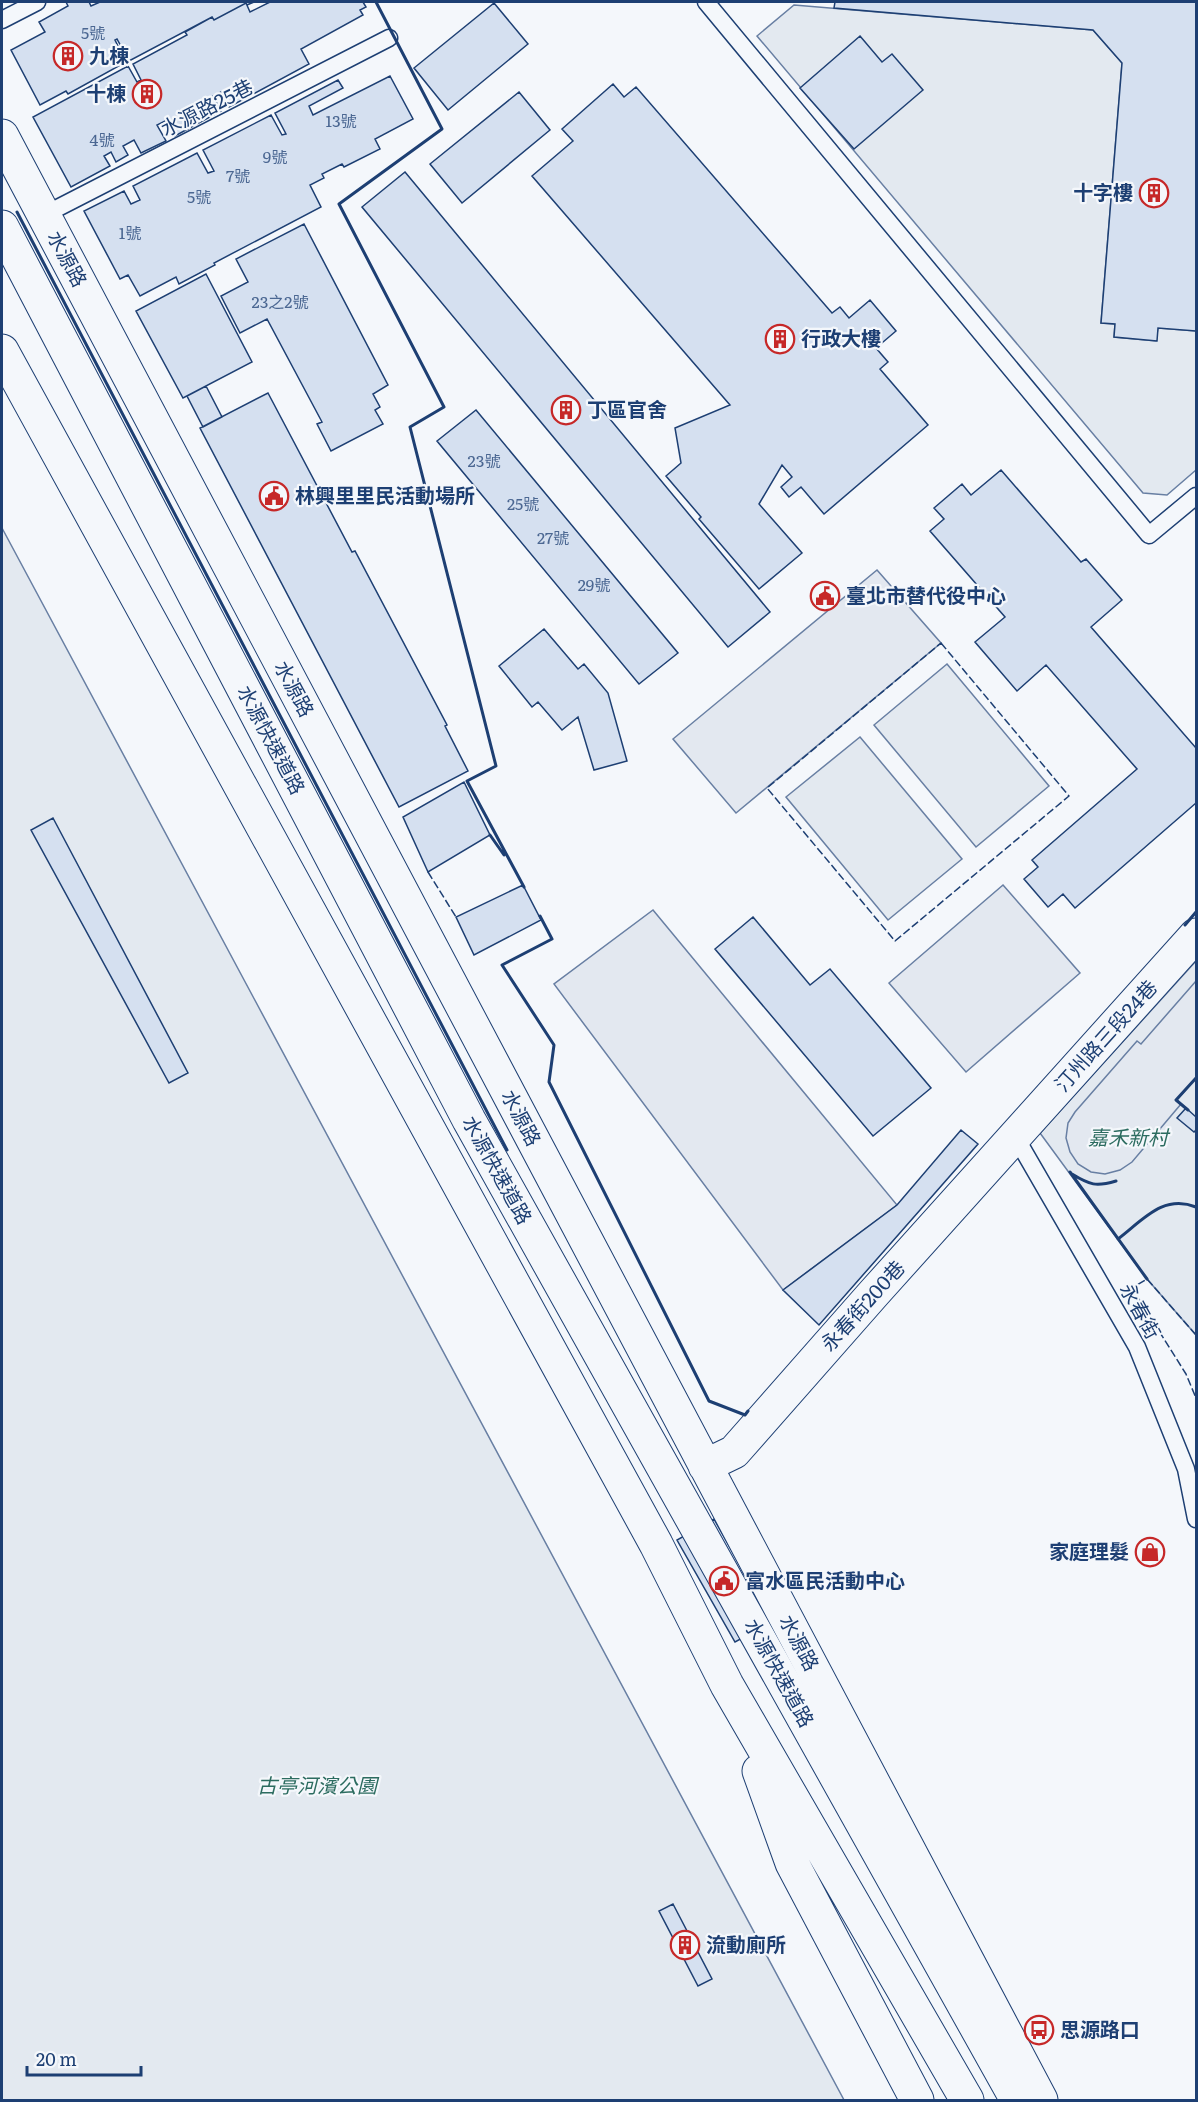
<svg xmlns="http://www.w3.org/2000/svg" width="1198" height="2102" font-family="Literata,'Noto Sans TC',serif">
<style>
.green{fill:#e3e9f0;stroke:#687fa3;stroke-width:1.5}
.parking{fill:#e3e8f0;stroke:#687fa3;stroke-width:1.5}
.building{fill:#d5e0f0;stroke:#1d3f73;stroke-width:1.5}
.lines{fill:none;stroke-linecap:round;stroke-linejoin:round}
.lane-casing{stroke:#1d3f73;stroke-width:19}
.street-casing{stroke:#1d3f73;stroke-width:35}
.highway-casing{stroke:#1d3f73;stroke-width:35}
.lane{stroke:#f4f7fb;stroke-width:16}
.street{stroke:#f4f7fb;stroke-width:33}
.highway{stroke:#f4f7fb;stroke-width:33}
.fence{stroke:#1d3f73;stroke-width:1.5;stroke-dasharray:8 3;stroke-linecap:butt}
.wall{stroke:#1d3f73;stroke-width:3}
.labels{text-anchor:middle;stroke-width:4.5;stroke-linejoin:round;paint-order:stroke}
.number-label{font-size:16px;fill:#4b6792}
.poi-label{font-size:20px;font-weight:bold;fill:#1d3f73;stroke:#f4f7fb;text-anchor:start}
.street-label{font-size:20px;fill:#1d3f73;stroke:#f4f7fb}
.park-label{font-size:20px;font-style:italic;fill:#2c6c60;stroke:#f4f7fb}
</style>
<rect width="100%" height="100%" fill="#f4f7fb"/>
<path class="green" d="M794 5 1093 30 1122 63 1101 323 1115 324 1114 337 1156 341 1158 328 1196 331V470L1167 495 1143 493 757 36Z
M2 528 844 2100H2Z
M947 664 1049 786 976 847 874 725Z
M860 737 962 859 888 920 786 797Z
M1196 961V1335L1147 1279 1040 1133Z"/>
<path class="parking" d="M877 570 941 643 736 813 673 739Z
M1003 885 1080 973 966 1072 889 983Z
M653 910 897 1205 783 1290 554 984Z
M1196 981V1078L1177 1100 1181 1104 1132 1162 1120 1170 1105 1174 1091 1172 1078 1164 1070 1152 1066 1138 1068 1123 1075 1112 1137 1041 1141 1044Z"/>
<path class="building" d="M66 2H89L91 6 100 2H254L247 5 246 3 214 20 212 17 129 61 117 39 115 40 126 62 68 94 66 91 40 105 11 50 45 32 39 22 68 6Z
M270 2H363L366 7 360 10 363 15 301 49 309 64 229 107 221 92 213 96 221 111 175 136 167 120 157 125 166 141 141 153 134 140 123 146 128 155 116 162 111 152 104 156 110 166 71 187 33 117 128 66 137 82 141 80 133 64 187 35 185 32 212 17 214 20 246 3 250 12Z
M835 2H1196V331L1158 328 1157 341 1114 337 1115 324 1101 323 1122 63 1093 30 834 8Z
M494 3 528 44 448 110 414 68Z
M860 36 882 62 892 54 923 90 854 149 800 88Z
M390 76 413 119 375 139 380 149 344 167 342 164 322 174 324 178 310 185 321 207 214 263 215 265 179 284 176 277 140 296 128 275 120 279 84 211 124 191 131 204 140 200 133 186 197 153 208 173 214 171 203 150 271 115 282 135 286 134 275 113 338 80 343 88 309 106 313 115Z
M613 84 624 97 636 87 832 313 840 307 849 318 870 300 896 331 876 348 888 362 880 369 928 425 824 514 801 487 789 497 781 487 792 477 782 465 759 504 802 553 759 589 699 519 701 517 666 476 681 463 675 428 730 405 532 176 573 141 562 129Z
M519 92 550 130 462 203 430 164Z
M405 172 770 612 728 647 362 207Z
M304 224 388 385 373 394 380 407 375 410 383 424 331 451 317 424 322 422 267 319 240 333 221 296 248 282 236 259Z
M206 274 252 362 183 398 136 311Z
M206 386 222 417 203 427 187 396Z
M268 393 352 552 355 551 447 725 445 726 468 771 399 807 200 428Z
M476 410 678 653 639 684 437 441Z
M1001 470 1081 562 1086 559 1122 600 1091 627 1196 748V803L1075 908 1063 894 1048 907 1024 879 1038 867 1032 860 1137 769 1046 665 1017 691 975 642 1005 617 930 531 944 519 934 508 962 484 971 495Z
M544 629 578 669 584 664 608 693 627 761 594 770 578 717 562 730 538 702 532 707 499 666Z
M464 782 490 835 428 872 403 817Z
M53 818 188 1073 169 1083 31 830Z
M523 885 541 920 474 955 456 917Z
M753 917 810 985 830 969 931 1088 873 1136 715 949Z
M1186 1108 1196 1117V1130L1194 1132 1177 1118Z
M961 1130 978 1144 819 1325 783 1290 897 1205Z
M714 1519 772 1622 735 1642 677 1540Z
M673 1904 712 1979 698 1986 659 1911Z"/>
<g class="lines">
<g class="lane-casing">
<path id="lane" d="M706 2 1149 535 1196 496
M2 20 37 2
M44 215 389 38
M1015 1136 1137 1347 1186 1469 1196 1519"/>
</g>
<g class="street-casing">
<path id="street" d="M2 136 1041 2100
M705 1466 734 1452 874 1293 1196 935"/>
</g>
<g class="highway-casing">
<path id="highway" d="M2 227 469 1120 1017 2100
M2 351 656 1544 727 1685 967 2100
M759 1771 792 1863 917 2100"/>
</g>
<use href="#lane" class="lane"/>
<use href="#street" class="street"/>
<use href="#highway" class="highway"/>
<path class="fence" d="M941 643 1069 796 895 941 767 788Z
M428 872 456 917
M1196 1335 1147 1279 1132 1288 1186 1374 1196 1398"/>
<path class="wall" d="M376 2 442 129 339 204 444 407 410 427 496 766 467 781 524 887
M17 212 507 1150
M490 835 504 855
M540 916 552 939 502 965 554 1045 549 1082 709 1401 745 1415 748 1411
M1185 925 1196 912
M1188 1110 1176 1100 1196 1078
M1070 1172 1147 1279
M1072 1174C1090 1185 1096 1187 1116 1181
M1118 1239C1143 1220 1163 1194 1196 1207"/>
</g>
<defs>
<g id="building-ring" transform="scale(1.5)"><circle r="9.5" fill="#f4f7fb" stroke="#c62828" stroke-width="1.5"/><path d="M-4-6H4V6H1V3H-1V6H-4ZM-2.5-4.3h1.7v1.8h-1.7ZM.8-4.3h1.7v1.8H.8ZM-2.5-1h1.7V.8h-1.7ZM.8-1h1.7V.8H.8Z" fill="#c62828"/></g>
<g id="civic-ring" transform="scale(1.5)"><circle r="9.5" fill="#f4f7fb" stroke="#c62828" stroke-width="1.5"/><path d="M-.6-6.5H3V-4.5H.6V-3L4-1V1h2V6H-6V1h2V-1L-.6-3ZM-1.2 2.5V6h2.4V2.5Z" fill="#c62828"/></g>
<g id="shop-ring" transform="scale(1.5)"><circle r="9.5" fill="#f4f7fb" stroke="#c62828" stroke-width="1.5"/><path d="M-5-2.5h2.3a2.7 3.5 0 0 1 5.4 0H5L5.5 6h-11ZM-1.5-2.5h3a1.5 2.3 0 0 0-3 0Z" fill="#c62828"/></g>
<g id="bus-ring" transform="scale(1.5)"><circle r="9.5" fill="#f4f7fb" stroke="#c62828" stroke-width="1.5"/><path d="M-5-6H5V4H4V6H2V4H-2V6H-4V4H-5ZM-3.5-4V0h7V-4ZM-3.5 1.2v1.5H-2V1.2ZM2 1.2v1.5H3.5V1.2Z" fill="#c62828"/></g>
</defs>
<g fill-rule="evenodd">
<use href="#building-ring" x="68" y="56"/>
<use href="#building-ring" x="147" y="94"/>
<use href="#building-ring" x="1154" y="193"/>
<use href="#building-ring" x="780" y="339"/>
<use href="#building-ring" x="566" y="410"/>
<use href="#civic-ring" x="274" y="496"/>
<use href="#civic-ring" x="825" y="596"/>
<use href="#shop-ring" x="1150" y="1552"/>
<use href="#civic-ring" x="724" y="1581"/>
<use href="#building-ring" x="685" y="1945"/>
<use href="#bus-ring" x="1039" y="2030"/>
</g>
<g class="labels">
<g class="number-label">
<text x="93" y="39">5號</text>
<text x="341" y="127">13號</text>
<text x="102" y="146">4號</text>
<text x="275" y="163">9號</text>
<text x="238" y="182">7號</text>
<text x="199" y="203">5號</text>
<text x="130" y="239">1號</text>
<text x="280" y="308">23之2號</text>
<text x="484" y="467">23號</text>
<text x="523" y="510">25號</text>
<text x="553" y="544">27號</text>
<text x="594" y="591">29號</text>
</g>
<g class="poi-label">
<text x="89" y="63">九棟</text>
<text x="126" y="101" text-anchor="end">十棟</text>
<text x="1133" y="200" text-anchor="end">十字樓</text>
<text x="801" y="346">行政大樓</text>
<text x="587" y="417">丁區官舍</text>
<text x="295" y="503">林興里里民活動場所</text>
<text x="846" y="603">臺北市替代役中心</text>
<text x="1129" y="1559" text-anchor="end">家庭理髮</text>
<text x="745" y="1588">富水區民活動中心</text>
<text x="706" y="1952">流動廁所</text>
<text x="1060" y="2037">思源路口</text>
</g>
<g class="street-label">
<text transform="translate(207 108) rotate(-27)" y="7">水源路25巷</text>
<text transform="translate(67 259) rotate(62)" y="7">水源路</text>
<text transform="translate(294 689) rotate(62)" y="7">水源路</text>
<text transform="translate(271 740) rotate(62)" y="7">水源快速道路</text>
<text transform="translate(1106 1036) rotate(-48)" y="7">汀州路三段24巷</text>
<text transform="translate(521 1118) rotate(62)" y="7">水源路</text>
<text transform="translate(497 1170) rotate(61)" y="7">水源快速道路</text>
<text transform="translate(863 1306) rotate(-48)" y="7">永春街200巷</text>
<text transform="translate(1140 1311) rotate(61)" y="7">永春街</text>
<text transform="translate(799 1643) rotate(62)" y="7">水源路</text>
<text transform="translate(779 1673) rotate(61)" y="7">水源快速道路</text>
</g>
<g class="park-label">
<text x="1128" y="1145">嘉禾新村</text>
<text x="317" y="1793">古亭河濱公園</text>
</g>
</g>
<rect width="1198" height="2102" fill="none" stroke="#1d3f73" stroke-width="6"/>
<path d="M27 2066v9h114v-9" fill="none" stroke="#1d3f73" stroke-width="3"/>
<text x="36" y="2066" font-size="18" fill="#1d3f73" stroke="#f4f7fb" stroke-width="4.5" paint-order="stroke">20 m</text>
</svg>
